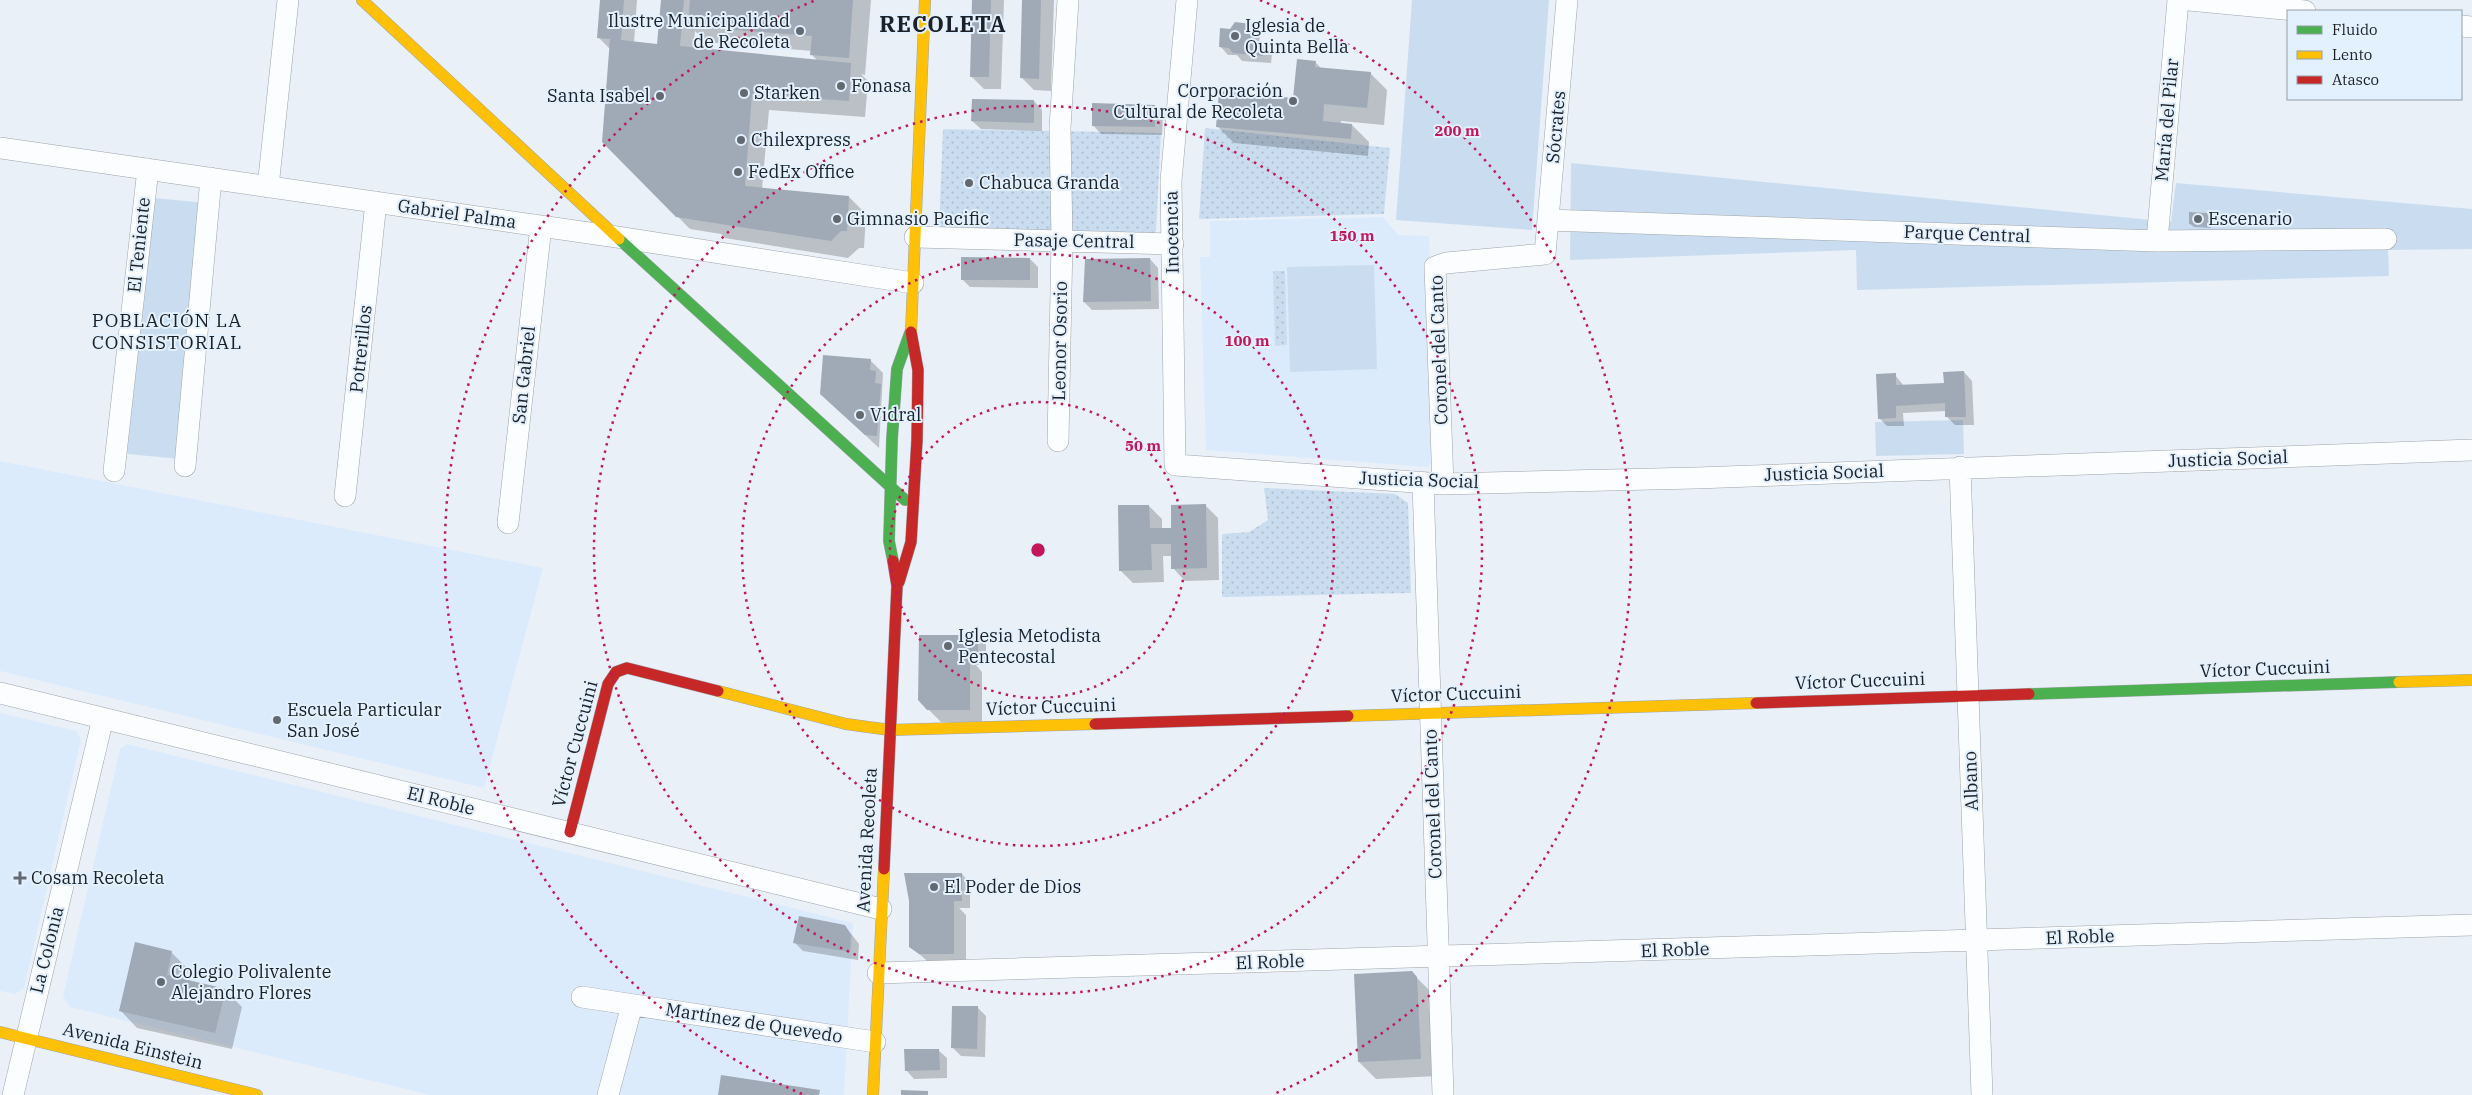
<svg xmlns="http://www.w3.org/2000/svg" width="2472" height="1095" font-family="'IBM Plex Serif',serif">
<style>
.built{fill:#dcebfc}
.grass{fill:url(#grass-dots)}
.park{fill:#caddf0}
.shadow{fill:#0003;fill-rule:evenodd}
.building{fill:#9faab6}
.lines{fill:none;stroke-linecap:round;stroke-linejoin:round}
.street-casing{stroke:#9ea4ab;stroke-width:22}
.fast-casing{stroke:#9ea4ab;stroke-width:12}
.slow-casing{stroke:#9ea4ab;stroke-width:12}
.jam-casing{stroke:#9ea4ab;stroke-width:12}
.street{stroke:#fcfdfe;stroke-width:21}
.fast{stroke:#4caf50;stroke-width:11}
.slow{stroke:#ffc107;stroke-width:11}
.jam{stroke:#c62828;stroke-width:11}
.ring{fill:none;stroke:#c2185b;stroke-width:2.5;stroke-dasharray:2.5 5}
.poi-dot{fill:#636970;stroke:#e3f0fe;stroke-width:2}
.labels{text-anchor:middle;stroke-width:4;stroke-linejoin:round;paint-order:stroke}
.poi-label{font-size:18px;fill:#1b2127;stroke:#e3f0fe;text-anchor:start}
.street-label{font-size:18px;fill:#1b2127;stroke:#e3f0fe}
.neighbourhood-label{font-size:19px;letter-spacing:1px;fill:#1b2127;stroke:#e3f0fe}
.district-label{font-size:22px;font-weight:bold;letter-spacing:1px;fill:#1b2127;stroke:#e3f0fe}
.centre{fill:#c2185b;stroke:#e3f0fe;stroke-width:2.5}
.ring-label{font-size:15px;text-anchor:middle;font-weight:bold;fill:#c2185b;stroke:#e3f0fe;stroke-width:4;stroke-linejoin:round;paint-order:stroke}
</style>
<defs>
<pattern id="grass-dots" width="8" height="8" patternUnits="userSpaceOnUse" patternTransform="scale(1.25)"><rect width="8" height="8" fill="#caddf0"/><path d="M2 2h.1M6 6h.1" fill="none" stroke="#adbdce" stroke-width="1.8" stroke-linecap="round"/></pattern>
</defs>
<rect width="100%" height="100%" fill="#e9f0f8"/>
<path class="built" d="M1383 217 1398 235 1429 236 1435 458 1427 467 1206 450 1200 257H1210V221Z
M0 461 543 568 484 788 0 671Z
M0 713 76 731 81 740 24 988 15 994 0 991Z
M127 744 853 923 844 1095H430L70 1007 63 996 120 749Z"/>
<path class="grass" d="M1205 128 1390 148 1384 214 1199 219Z
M943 129 1161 133 1156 231 1152 234 939 227Z
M1273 271H1285L1287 345 1275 346Z
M1264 488 1395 494 1408 503 1411 593 1222 597V534L1249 532 1268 520Z"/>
<path class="park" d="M1412 0H1549L1532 230 1396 220Z
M1571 163 2171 222 2176 183 2472 209V249L2388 250 2389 276 1857 290 1856 250 1570 260Z
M154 198 207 203 180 459 127 454Z
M1374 265 1377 369 1290 372 1287 267Z
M1963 420 1964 454 1876 456 1875 422Z"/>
<path class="shadow" d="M601 0H637L634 43 658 45 662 0H871L865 75 861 74 868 81 865 117 769 110 762 189 849 197 866 214 864 248H859L848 258 725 238 721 234 690 229 603 141 610 49 598 37ZM695 31 706 42 812 51V55L818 61 693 49Z
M973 0H1004L1001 89H984L971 76Z
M1023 0H1054L1051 91 1034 90 1021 77Z
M1251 25 1260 33 1259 46H1264L1272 54 1271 63 1242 61 1237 55H1228L1220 46Z
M1315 62 1322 69 1370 73 1387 90 1384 125 1341 121V124L1352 125 1369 142 1368 156 1234 143 1217 126 1294 99Z
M1034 101 1042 110V131L981 129 972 121Z
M1155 106 1163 114 1162 135 1101 134 1093 125Z
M2207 214 2211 218V228L2194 227 2190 224Z
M1030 259 1038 267V288L970 287 962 279Z
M1150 259 1158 268 1159 309 1092 310 1084 302Z
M870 360 883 373 879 448 835 407Z
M1964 372 1972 381 1974 425H1955L1947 417 1946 411 1903 413 1904 426H1887L1879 418 1895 375 1904 386 1945 384Z
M1205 505 1218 518 1219 580 1185 581 1173 568 1172 556H1163L1164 582 1133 583 1120 570 1149 506 1162 519V529H1172Z
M978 637 986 645V665H976L982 672V722H941L928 709Z
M962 874 970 883V908H959L966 915V966H933L910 946V901Z
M845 926 859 944 858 960 803 951 795 943Z
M171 952 188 969 186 981 225 990 242 1007 232 1049 137 1028 121 1011Z
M1411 972 1434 995 1437 1076 1376 1079 1359 1062Z
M977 1007 986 1016 985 1057 961 1056 953 1048Z
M938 1050 947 1058V1078L914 1079 906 1070Z"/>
<path class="building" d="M600 0H624L621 40 657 44 661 0H684L680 46 851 63 849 101 752 94 745 186 849 196 847 231H841L831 241 676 217 602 142 610 39 597 38Z
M690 0H853L849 58 810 55 812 36 688 26Z
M972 0H991L989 77H970Z
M1022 0H1041L1039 79 1020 78Z
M1235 22 1252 24 1250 44 1264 45 1263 56 1233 53 1229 48 1219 47 1220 28 1230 29Z
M1297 59 1316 61 1315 67 1371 72 1367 108 1324 104 1323 121 1352 124 1351 139 1216 127 1219 91 1293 98Z
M972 99 1034 100V123L971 121Z
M1092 103 1155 105V127L1092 126Z
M2189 212 2208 213 2207 225 2189 224Z
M961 257 1030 258V280H961Z
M1150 258 1151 301 1083 302 1085 259Z
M823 355 871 359 870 370 876 371 875 383 881 384 877 436 865 435 820 394Z
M1964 371 1966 417H1945V403L1896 406V418L1878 419 1876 374 1896 373V385L1944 383 1943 372Z
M1206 504 1207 568 1171 569V544H1151L1152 570 1119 571 1118 505H1149L1150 528H1171V505Z
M919 635H978V658H970V710H927L918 700Z
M904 873H962V901H954V954H919L909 947V901Z
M799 916 845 925 851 935 850 952 793 943Z
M135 942 172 951 167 975 226 989 215 1033 119 1011Z
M1412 971 1417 977 1421 1059 1358 1062 1354 974Z
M952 1006H978L977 1049 951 1048Z
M904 1049H939L940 1070 905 1071Z
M721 1075 820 1090 819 1095H718Z
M901 1090 928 1091V1095H901Z"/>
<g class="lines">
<g class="street-casing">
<path id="street" d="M1187 0 1171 181 1175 465 1443 484 1696 478 2472 450
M2189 0 2305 11
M2461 26 2472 27
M0 148 617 237 913 283
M268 187 288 0
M1548 220 2157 241 2386 239
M915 237 1173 244
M2157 241 2178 0
M1058 441 1062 241 1060 128 1068 0
M185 466 211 178
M1960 467 1982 1095
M114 471 148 169
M1423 483 1443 1095
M1443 484 1435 267 1446 263 1545 254 1567 0
M345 496 376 202
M508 523 541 226
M0 693 881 909
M878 973 2472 925
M582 997 875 1042
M13 1095 103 718
M608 1095 632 1005"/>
</g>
<g class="fast-casing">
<path id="fast" d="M619 239 905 500
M893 561 889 541 892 439 897 369 911 330
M2029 694 2399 682"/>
</g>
<g class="slow-casing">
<path id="slow" d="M362 0 619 239
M911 332 925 0
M2399 682 2472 680
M718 691 846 724 890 730 1095 724
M1348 716 1756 703
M0 1032 257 1095
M873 1095 884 869"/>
</g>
<g class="jam-casing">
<path id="jam" d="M899 582 911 542 917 440 918 370 911 332
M1756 703 2029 694
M1095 724 1348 716
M570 832 608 684 616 672 627 668 718 691
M884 869 897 586 893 561"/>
</g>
<use href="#street" class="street"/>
<use href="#fast" class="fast"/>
<use href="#slow" class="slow"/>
<use href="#jam" class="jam"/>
</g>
<g class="ring">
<circle cx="1038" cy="550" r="148"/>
<circle cx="1038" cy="550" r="296"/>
<circle cx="1038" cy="550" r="444"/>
<path d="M802 1094A593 593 0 0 1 816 0M1260 0A593 593 0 0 1 1274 1094"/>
</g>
<g class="poi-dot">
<circle cx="800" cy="31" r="5"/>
<circle cx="1235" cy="36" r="5"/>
<circle cx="841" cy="86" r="5"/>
<circle cx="744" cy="93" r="5"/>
<circle cx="660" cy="96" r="5"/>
<circle cx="1293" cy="101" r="5"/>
<circle cx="741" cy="140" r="5"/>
<circle cx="738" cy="172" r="5"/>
<circle cx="969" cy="183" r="5"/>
<circle cx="837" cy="219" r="5"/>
<circle cx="2198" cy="219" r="5"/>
<circle cx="860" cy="415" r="5"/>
<circle cx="948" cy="646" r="5"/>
<circle cx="277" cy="720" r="5"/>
<path d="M17.5 870.5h5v5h5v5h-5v5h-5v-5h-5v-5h5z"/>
<circle cx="934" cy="887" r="5"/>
<circle cx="161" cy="982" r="5"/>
</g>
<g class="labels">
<g class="poi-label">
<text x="790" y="27" text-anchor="end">Ilustre Municipalidad<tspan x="790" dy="21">de Recoleta</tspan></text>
<text x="1245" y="32">Iglesia de<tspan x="1245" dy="21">Quinta Bella</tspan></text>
<text x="851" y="92">Fonasa</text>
<text x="1283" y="97" text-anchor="end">Corporación<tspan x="1283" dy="21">Cultural de Recoleta</tspan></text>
<text x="754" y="99">Starken</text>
<text x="650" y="102" text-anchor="end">Santa Isabel</text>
<text x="751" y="146">Chilexpress</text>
<text x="748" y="178">FedEx Office</text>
<text x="979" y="189">Chabuca Granda</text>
<text x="847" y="225">Gimnasio Pacific</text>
<text x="2208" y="225">Escenario</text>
<text x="870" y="421">Vidral</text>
<text x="958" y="642">Iglesia Metodista<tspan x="958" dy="21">Pentecostal</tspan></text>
<text x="287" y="716">Escuela Particular<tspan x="287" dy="21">San José</tspan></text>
<text x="31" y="884">Cosam Recoleta</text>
<text x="944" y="893">El Poder de Dios</text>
<text x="171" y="978">Colegio Polivalente<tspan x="171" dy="21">Alejandro Flores</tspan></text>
</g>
<g class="street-label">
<text transform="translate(2167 120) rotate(-85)" y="6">María del Pilar</text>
<text transform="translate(1556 127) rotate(-85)" y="6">Sócrates</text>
<text transform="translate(457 214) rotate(8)" y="6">Gabriel Palma</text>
<text transform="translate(1172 232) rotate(-91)" y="6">Inocencia</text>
<text transform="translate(1967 234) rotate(2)" y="6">Parque Central</text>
<text transform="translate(1074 241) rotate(1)" y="6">Pasaje Central</text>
<text transform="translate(139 245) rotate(-84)" y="6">El Teniente</text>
<text transform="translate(1060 341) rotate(-89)" y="6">Leonor Osorio</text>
<text transform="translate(361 349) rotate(-84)" y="6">Potrerillos</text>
<text transform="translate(1439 350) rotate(-92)" y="6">Coronel del Canto</text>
<text transform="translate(524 375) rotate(-84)" y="6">San Gabriel</text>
<text transform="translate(2228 459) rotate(-2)" y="6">Justicia Social</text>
<text transform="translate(1824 473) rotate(-2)" y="6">Justicia Social</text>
<text transform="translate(1419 480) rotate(2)" y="6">Justicia Social</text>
<text transform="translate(2265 669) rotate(-2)" y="6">Víctor Cuccuini</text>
<text transform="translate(1860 681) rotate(-2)" y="6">Víctor Cuccuini</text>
<text transform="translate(1456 694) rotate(-2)" y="6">Víctor Cuccuini</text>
<text transform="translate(1051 707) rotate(-2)" y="6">Víctor Cuccuini</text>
<text transform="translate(575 744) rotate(-75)" y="6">Víctor Cuccuini</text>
<text transform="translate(1971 781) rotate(-92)" y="6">Albano</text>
<text transform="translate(441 801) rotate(14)" y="6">El Roble</text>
<text transform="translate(1433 804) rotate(-92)" y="6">Coronel del Canto</text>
<text transform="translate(867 840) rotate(-87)" y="6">Avenida Recoleta</text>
<text transform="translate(2080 937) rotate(-2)" y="6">El Roble</text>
<text transform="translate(47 950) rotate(-76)" y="6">La Colonia</text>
<text transform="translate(1675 950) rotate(-2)" y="6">El Roble</text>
<text transform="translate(1270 962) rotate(-2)" y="6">El Roble</text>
<text transform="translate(754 1023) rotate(9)" y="6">Martínez de Quevedo</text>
<text transform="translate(133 1046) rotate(14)" y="6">Avenida Einstein</text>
</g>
<g class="neighbourhood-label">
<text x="167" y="327">POBLACIÓN LA<tspan x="167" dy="22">CONSISTORIAL</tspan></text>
</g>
<g class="district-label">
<text x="943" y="32">RECOLETA</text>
</g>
</g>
<circle cx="1038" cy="550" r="8" class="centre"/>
<g class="ring-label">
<text x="1457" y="136">200 m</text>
<text x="1352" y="241">150 m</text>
<text x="1247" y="346">100 m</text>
<text x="1143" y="451">50 m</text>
</g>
<rect x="2287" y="10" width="175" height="90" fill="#e3f0fe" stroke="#939da8"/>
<rect x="2297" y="26" width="25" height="8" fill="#4caf50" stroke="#939da8"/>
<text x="2332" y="35" font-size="15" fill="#1b2127">Fluido</text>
<rect x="2297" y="51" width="25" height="8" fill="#ffc107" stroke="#939da8"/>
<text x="2332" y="60" font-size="15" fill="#1b2127">Lento</text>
<rect x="2297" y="76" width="25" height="8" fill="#c62828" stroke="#939da8"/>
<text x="2332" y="85" font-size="15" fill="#1b2127">Atasco</text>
</svg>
